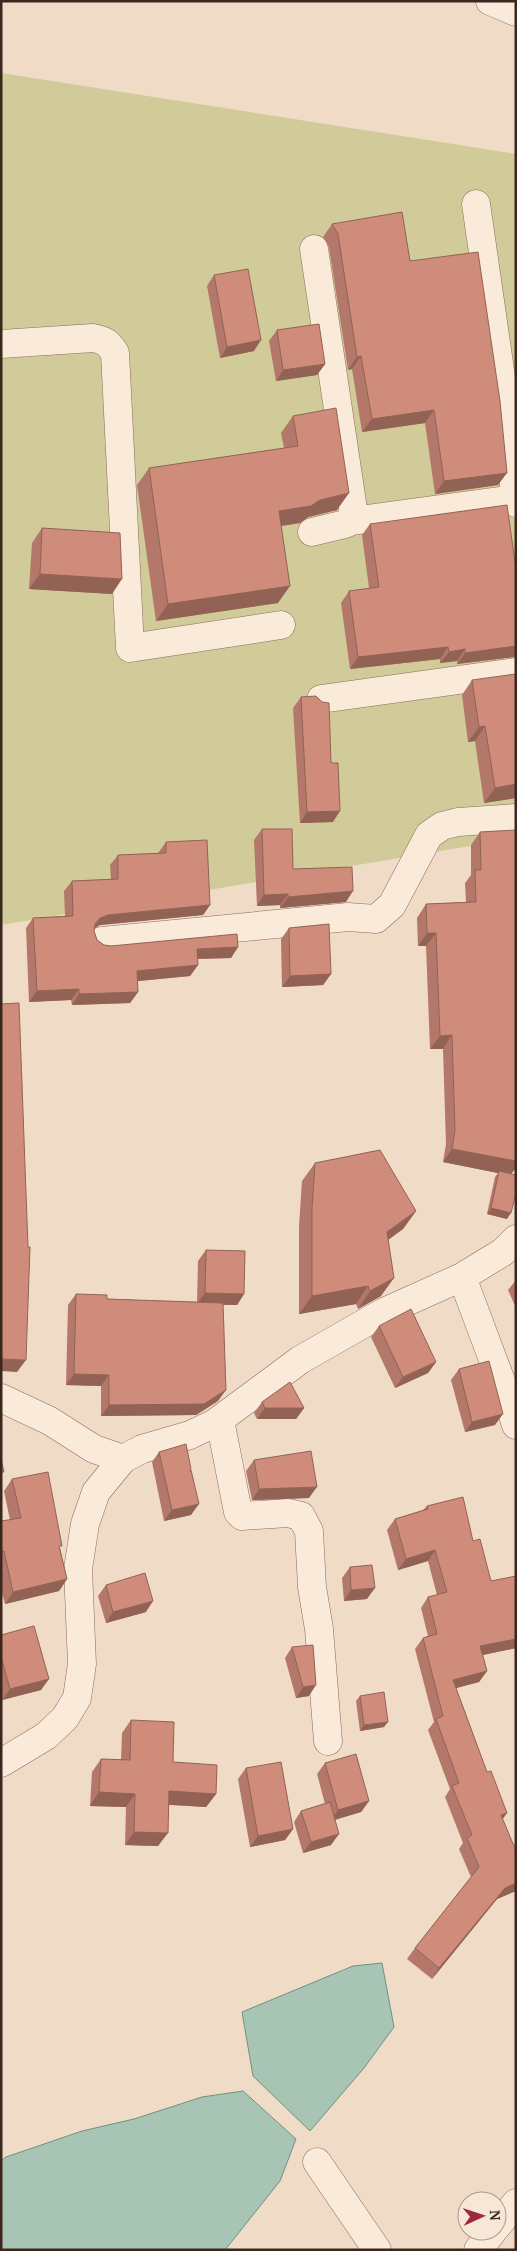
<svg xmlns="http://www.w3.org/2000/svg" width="517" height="2251" font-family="'PT Serif',serif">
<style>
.green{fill:#d0cb98}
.water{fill:#a7c4b5;stroke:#6d9382}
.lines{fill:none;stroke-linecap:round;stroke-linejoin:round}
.minor-casing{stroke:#8d6b5a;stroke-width:29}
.minor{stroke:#faeada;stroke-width:28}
.wall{fill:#b37869}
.shaded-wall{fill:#926255}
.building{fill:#d08c7a;stroke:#926255}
</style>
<rect width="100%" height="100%" fill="#f0dbc6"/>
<path class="green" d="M1 73 516 154V829L512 839 1 925Z"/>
<path class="water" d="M382 1963 394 2027 364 2068 310 2131 253 2076 242 2012 353 1966Z
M243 2091 296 2139 280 2181 225 2250H1V2161L6 2157 82 2131 134 2119 202 2097Z"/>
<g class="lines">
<g class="minor-casing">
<path id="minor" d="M490 1 516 12
M476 204 506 412 516 503
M1 344 93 338C104 340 109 343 115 353L130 648 281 625
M352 521 515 499
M312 532 345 524 352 521 353 509 314 249
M321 699 516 672
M102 941 348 917 376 919 392 905 429 835 442 826 458 822 516 818
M462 1277 507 1397 516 1425
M1 1398 50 1421 94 1449 123 1459 142 1449 190 1435 215 1423 300 1360 384 1312 462 1277 503 1252 516 1239
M220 1420 238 1512 242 1516 288 1513 301 1516 309 1531 312 1587 319 1629 328 1741
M1 1763 46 1736 65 1718 77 1698 82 1664 78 1569 85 1524 96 1492 123 1459
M317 2162 377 2250
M497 2226 516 2203
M478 2250 493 2231"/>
</g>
<use href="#minor" class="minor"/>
</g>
<path class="wall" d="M332 224 410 261 498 485 435 494 425 423 362 432 352 369 348 370 329 247 323 237Z
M214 275 254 351 220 358 207 286Z
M277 330 325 364 317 375 276 381 269 341Z
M293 416 337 510 308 517 300 523 281 526 278 603 156 621 137 485 149 468 284 448 281 433Z
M370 524 514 657 457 664V661L440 663V659L350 669 341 603 349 591 369 588 362 535Z
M42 528 112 594 29 589 32 543Z
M472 680 516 798 484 803 475 741 468 742 462 695Z
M301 697 333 822 300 823 293 708Z
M262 829 293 869 346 902 280 908V905L257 906 254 840Z
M480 832 516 1168 511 1174 507 1219 487 1214 495 1177 498 1173 443 1162 446 1144 443 1049H430L426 946H418L417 918 426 904 466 902 465 883 471 875V845Z
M166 842 210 905 203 915 100 925 95 928 94 931 97 940 104 945 111 946 238 947 231 958 197 959 198 965 190 976 137 981 138 992 130 1003 72 1005 71 1000 29 1002 26 928 33 918 65 916 64 891 72 881 111 879 110 865 118 855 158 853Z
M289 928 331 974 323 985 282 987 281 939Z
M315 1163 416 1211 403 1229 388 1240 381 1296 358 1309 356 1304 299 1314V1226L302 1181Z
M206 1250 244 1294 237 1305H223L218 1401 196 1415 101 1416V1386L66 1385 68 1305 76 1294 107 1299 197 1302 198 1261Z
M516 1280V1308L508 1290Z
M379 1326 436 1362 428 1373 395 1388 371 1337Z
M459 1369 495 1425 465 1432 451 1380Z
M262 1402 304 1408 296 1419H257L254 1413Z
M159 1452 191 1515 164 1521 152 1462Z
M254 1460 309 1498 252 1500 246 1471Z
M12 1479 60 1548 67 1579 59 1591 5 1604 1 1589V1521L10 1520 4 1491Z
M427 1506 473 1541 491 1581 516 1648 483 1655 487 1671 479 1682 456 1688 487 1772 507 1813 502 1819 516 1851V1891L497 1899 432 1979 407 1959 415 1948 471 1877 459 1849 463 1843 445 1797 450 1789 428 1730 434 1722 415 1649 423 1638 428 1636 421 1608 428 1597 437 1595 428 1561 398 1570 387 1530 395 1519 423 1510Z
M350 1567 367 1599 344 1601 342 1578Z
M106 1585 146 1612 106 1623 98 1596Z
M1 1635 41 1690 2 1700 1 1696Z
M292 1647 309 1696 296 1698 285 1658Z
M360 1696 384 1727 360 1731 356 1701Z
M131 1720 173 1762 216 1794 206 1807 169 1805 158 1846 125 1845 126 1807 90 1806 92 1772 101 1759 121 1760 122 1733Z
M325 1763 369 1801 361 1812 335 1820 331 1845 303 1853 294 1822 301 1811 325 1804 317 1774Z
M246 1768 293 1829 285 1840 250 1847 238 1779Z"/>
<path class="shaded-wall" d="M261 340 254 351 220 358 227 347Z
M361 356 352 369 348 370 357 357Z
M325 364 317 375 276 381 283 370Z
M434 410 425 423 362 432 372 419Z
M507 473 498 485 435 494 444 481Z
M349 493 337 510 308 517 300 523 267 528 279 511Z
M40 574 122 579 112 594 29 589Z
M290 586 278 603 156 621 168 604Z
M516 646V657H514L457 664 465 653Z
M448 647 440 659 350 669 358 657Z
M465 649 457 661 440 663 449 652Z
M485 726 475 741 468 742 479 727Z
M516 784V798L484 803 495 788Z
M340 811 333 822 300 823 307 812Z
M353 891 346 902 280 908 288 897Z
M288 894 280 905 257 906 264 895Z
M210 905 203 915 100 925 93 929 100 918 108 915Z
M427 933H436L426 946H418Z
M238 947 231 958 190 959 197 949Z
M198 965 190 976 129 982 137 971Z
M331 974 323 985 282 987 290 976Z
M79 989 71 1000 29 1002 37 991Z
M138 992 130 1003 72 1005 79 994Z
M452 1035 443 1049H430L440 1036Z
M452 1149 516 1161V1168L510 1175 499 1171 498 1173 443 1162Z
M491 1208 511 1213 507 1219 487 1214Z
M416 1211 403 1229 374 1250 387 1232Z
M394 1278 381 1296 358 1309 370 1291Z
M368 1286 356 1304 299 1314 312 1296Z
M205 1293 244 1294 237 1305 197 1304Z
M1 1359 26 1360 17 1372 1 1371Z
M436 1362 428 1373 395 1388 403 1377Z
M74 1374 109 1375 101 1386 66 1385Z
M226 1390 218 1401 196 1415 101 1416 109 1405Z
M265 1408H304L296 1419H257Z
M503 1414 495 1425 465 1432 472 1422Z
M317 1487 309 1498 252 1500 259 1489Z
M199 1504 191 1515 164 1521 172 1510Z
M435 1550 428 1561 398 1570 406 1559Z
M67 1579 59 1591 5 1604 13 1592Z
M375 1588 367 1599 344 1601 351 1590Z
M153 1601 146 1612 106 1623 113 1612Z
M516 1639V1648L473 1657 480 1646Z
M487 1671 479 1682 445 1691 453 1680Z
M49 1679 41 1690 2 1700 10 1689Z
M316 1685 309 1696 296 1698 303 1687Z
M388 1722 384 1727 360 1731 364 1725Z
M169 1791 216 1794 206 1807 160 1804Z
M99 1792 135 1794 126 1807 90 1806Z
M369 1801 361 1812 330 1821 338 1810Z
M507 1813 499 1824 501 1815Z
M293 1829 285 1840 250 1847 258 1836Z
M134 1832 168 1833 158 1846 125 1845Z
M339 1834 331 1845 303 1853 311 1842Z
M516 1883V1891L497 1899 432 1979 439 1968 505 1888Z"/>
<path class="building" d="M402 212 410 261 478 252 500 401 507 473 444 481 434 410 372 419 361 356 357 357 338 234 332 224Z
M248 269 261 340 227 347 214 275Z
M319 324 325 364 283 370 277 330Z
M336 408 349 493 320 500 311 506 279 511 290 586 168 604 149 468 298 446 293 416Z
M507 505 516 569V646L465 653V649L449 652 448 647 358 657 349 591 379 587 370 524Z
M42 528 120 533 122 579 40 574Z
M516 674V784L495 788 485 726 479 727 472 680Z
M316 696 322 702 329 703 331 763H338L340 811 307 812 301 697Z
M262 829H292L293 869 352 867 353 891 288 897V894L264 895Z
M516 830V1161L452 1149 455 1130 452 1035 440 1036 436 933H427L426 904 476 902 475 870H481L480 832Z
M207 840 210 905 108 915 100 918 95 924 94 931 97 940 104 945 111 946 237 934 238 947 197 949 198 965 137 971 138 992 79 994V989L37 991 33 918 73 916 72 881 118 879V855L166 853V842Z
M329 924 331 974 290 976 289 928Z
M19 1003 28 1247H30L26 1360 1 1359V1004Z
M380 1150 416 1211 387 1232 394 1278 370 1291 368 1286 312 1296V1208L315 1163Z
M499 1171 516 1175V1193L511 1213 491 1208Z
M206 1250 245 1251 244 1294 205 1293Z
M76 1294 107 1295V1299L223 1303 226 1390 204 1404 109 1405V1375L74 1374Z
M411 1309 436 1362 403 1377 379 1326Z
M489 1361 503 1414 472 1422 459 1369Z
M290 1382 304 1408H265L262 1402Z
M186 1444 191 1469 189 1471 191 1470 199 1504 172 1510 159 1452Z
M311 1451 317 1487 259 1489 254 1460Z
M1 1459 4 1472H1Z
M48 1472 62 1546H59L67 1579 13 1592 4 1551 1 1552V1521L21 1518 12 1479Z
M463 1497 473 1541 480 1539 491 1581 516 1576V1639L480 1646 487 1671 453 1680 487 1772 491 1771 507 1813 501 1815 516 1851V1883L505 1888 439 1968 415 1948 479 1867 467 1838 472 1835 452 1786 459 1783 436 1719 443 1716 423 1638 437 1634 428 1597 447 1592 435 1550 406 1559 395 1519 428 1509 427 1506Z
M372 1565 375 1588 351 1590 350 1567Z
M145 1573 153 1601 113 1612 106 1585Z
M34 1626 49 1679 10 1689 1 1657V1635Z
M313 1645 316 1685 303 1687 292 1647Z
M384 1692 388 1722 364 1725 360 1696Z
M131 1720 174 1722 173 1762 217 1765 216 1794 169 1791 168 1833 134 1832 135 1794 99 1792 101 1759 130 1760Z
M356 1754 369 1801 338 1810 325 1763Z
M281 1762 293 1829 258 1836 246 1768Z
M330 1802 339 1834 311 1842 301 1811Z"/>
<rect width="517" height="2251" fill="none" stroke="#3c271f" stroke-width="5"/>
<g transform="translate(482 2216) rotate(87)"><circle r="24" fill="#f7e7d6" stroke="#ac9a8d"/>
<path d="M0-4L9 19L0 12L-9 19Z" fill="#9f2741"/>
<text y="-8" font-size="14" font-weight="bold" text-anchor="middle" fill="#3c271f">N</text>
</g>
</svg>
